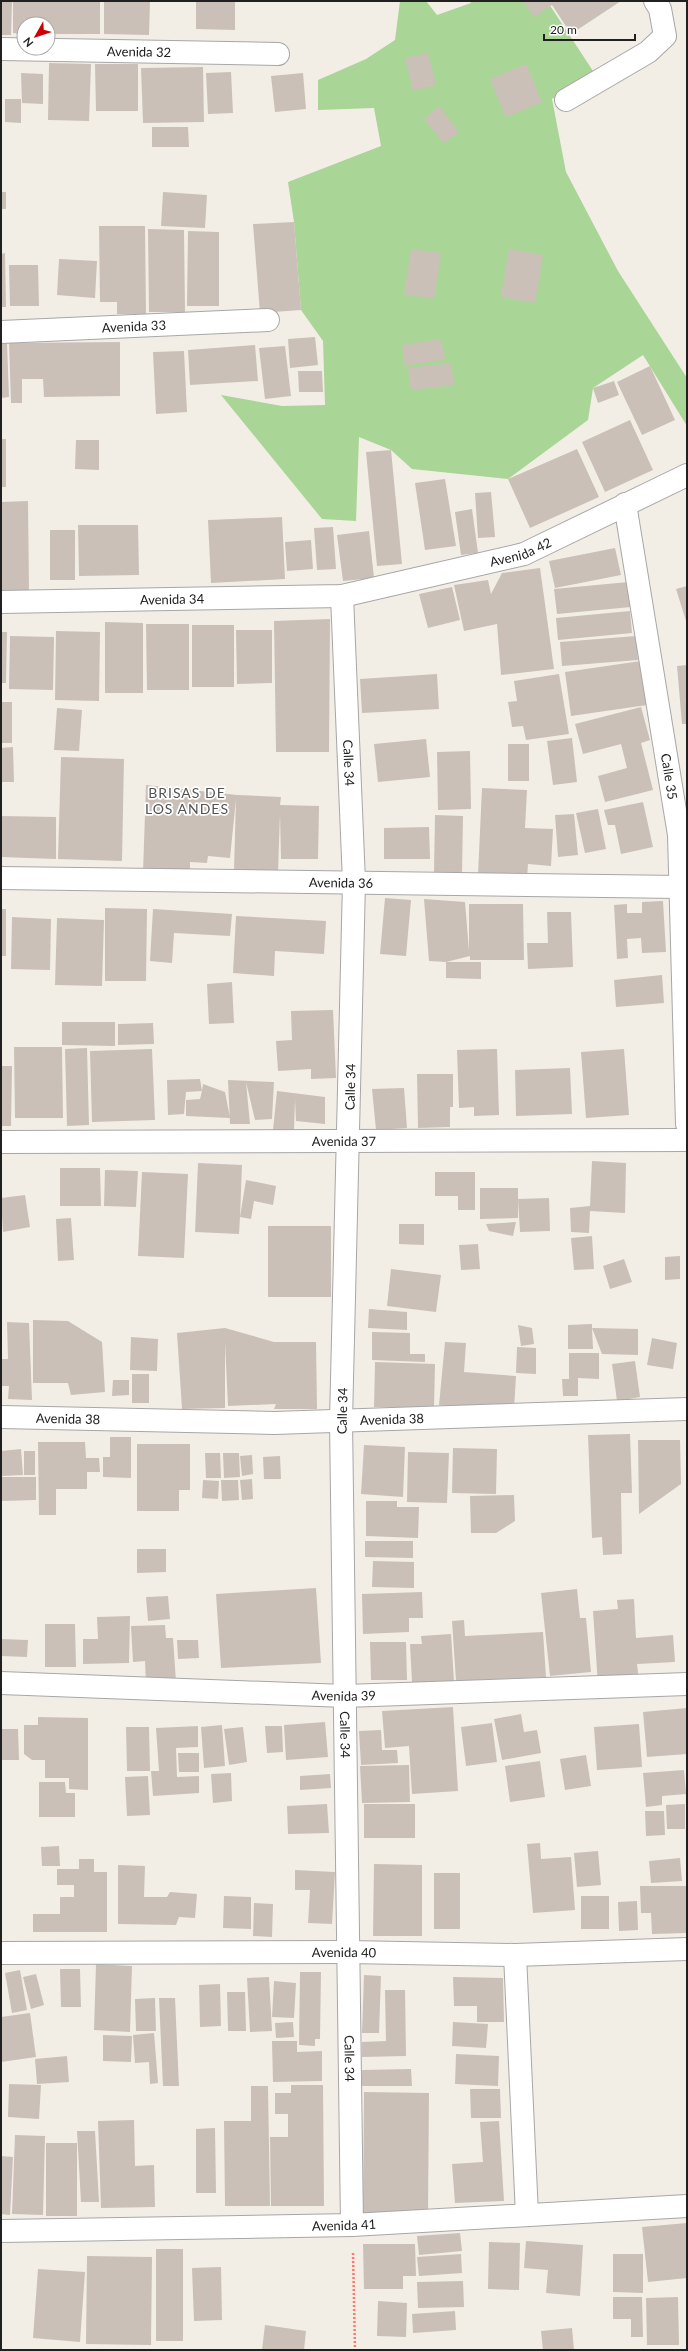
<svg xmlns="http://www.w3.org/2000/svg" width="688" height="2351" font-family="Lato,sans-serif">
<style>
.forest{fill:#a9d596}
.building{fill:#cac0b8}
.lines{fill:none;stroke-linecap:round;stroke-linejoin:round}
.minor-casing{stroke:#a7a7a7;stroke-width:24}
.path{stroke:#ff7869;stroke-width:2.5;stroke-dasharray:2 2;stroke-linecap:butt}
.minor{stroke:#fff;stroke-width:22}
.labels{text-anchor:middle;stroke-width:3.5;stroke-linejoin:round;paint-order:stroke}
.street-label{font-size:13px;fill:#202020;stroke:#fff}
.neighbourhood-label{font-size:14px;letter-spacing:1px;fill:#535353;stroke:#fff}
</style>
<rect width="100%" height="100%" fill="#f2eee6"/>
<path class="forest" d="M400 1H426L437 15 471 3 470 1H547L593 71 552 99 566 172 618 271 687 378V426L643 355 593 388 588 420 508 479 412 469 391 450 359 437 356 521 322 519 221 395 282 406 325 405 323 341 301 310 294 222 288 182 381 146 374 108 318 110V80L366 59 395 40Z"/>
<path class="building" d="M1 1H12L11 35H1Z
M13 1H100V34H48V24H24V34L13 33Z
M104 1H150L149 35 104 34Z
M196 1H235V30L196 29Z
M523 1H621L571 34 552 5 534 17Z
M428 53 436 85 413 91 405 58Z
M49 63 91 64 89 121 48 120Z
M95 64H138V111H96Z
M526 64 542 102 506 117 490 79Z
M203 67 204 122 143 123 141 68Z
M231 72 233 113 208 114 206 73Z
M21 73 43 74V104L22 103Z
M303 73 306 109 275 112 271 76Z
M5 99H21V123L5 122Z
M439 106 459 132 444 143 424 119Z
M152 127H188L189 147H152Z
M1 192H6V209H1Z
M163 192 207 195 205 228 161 226Z
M294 222 301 310 260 313 253 224Z
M99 226H145L146 314H117V302H100Z
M148 229 184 230 185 312H149Z
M188 231 219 232V306H187Z
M411 249 441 253 434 299 404 294Z
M509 249 543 255 535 303 501 297Z
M5 253 6 307H1V254Z
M59 259 97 261 95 298 57 295Z
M9 265H38L39 306H10Z
M315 337 318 365 290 368 288 339Z
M441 339 445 359 405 366 402 345Z
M120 342V396L44 397 43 379H22V403H11L9 343Z
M1 343H7L9 397 1 398Z
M255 345 258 381 190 385 188 350Z
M285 346 291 396 265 399 259 348Z
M184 351 187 412 156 414 153 352Z
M451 363 454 385 411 390 408 368Z
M650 366 675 420 642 435 617 382Z
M298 371H322L323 392H299Z
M614 381 619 395 598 403 593 388Z
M630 420 653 470 605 492 582 442Z
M1 439H6V487H1Z
M76 440H99V470L75 469Z
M577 449 599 497 530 528 508 479Z
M391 450 402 564 377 566 366 452Z
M445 479 456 546 425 550 415 483Z
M491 492 495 537 478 538 475 493Z
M28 501 29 590 1 591V502Z
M472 509 478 553 461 555 455 512Z
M282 517 285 579 211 583 208 520Z
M78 525H138L139 575 79 576Z
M333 527 336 569 317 570 314 528Z
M50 530H75V580H50Z
M369 531 374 578 343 581 337 535Z
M311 540 313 569 287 571 285 542Z
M615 548 621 575 555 588 549 561Z
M540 568 554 669 501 675 497 624 464 631 454 585 488 580 491 594 502 573Z
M628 582 631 607 557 614 554 589Z
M687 586V624L676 589Z
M452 587 460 620 428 628 419 594Z
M630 611 632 633 558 640 556 618Z
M330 619 329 752H276L274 621Z
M105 622 143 623V693H105Z
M146 624H189V690H147Z
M192 625H234V687H192Z
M236 630H272V683L237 684Z
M56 631 100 632 99 701 55 700Z
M1 632H7L6 683H1Z
M10 636 54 637 53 690 9 689Z
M636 636 638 660 562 666 560 642Z
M641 661 647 705 571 716 565 672Z
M687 665V724H682L677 666Z
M437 674 439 709 362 713 360 679Z
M559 674 569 734 526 740 523 726 512 727 508 702 517 701 514 681Z
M1 702H12V743H1Z
M641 707 650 740 641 743 653 790 605 802 598 776 627 768 621 744 583 754 575 724Z
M57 708 82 710 79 751 54 750Z
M572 738 577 782 553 785 547 741Z
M426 739 430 777 378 782 374 744Z
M508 744H529V781H508Z
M13 747 14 782H1V748Z
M470 751 471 809 438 810 437 752Z
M61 757 124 759 122 861 58 859Z
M146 785 237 795 281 797 280 805 319 806 318 859H281L280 814 278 872 234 870 236 799 230 858 208 856 207 863 190 862V875L143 872Z
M482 788 527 790 525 828 553 829 551 866 528 864 527 878 478 875Z
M643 802 653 847 621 854 615 825H608L604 810Z
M598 809 606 849 585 853 576 813Z
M574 814 578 855 558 857 555 815Z
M435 815 463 816 462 873 434 872Z
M1 816 56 817V859L1 857Z
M429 827 430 859H384V828Z
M385 898 411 900 406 956 380 954Z
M424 899 465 902 469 951V904H523L524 960H470V956L446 962 429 961Z
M663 901 666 952 642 953 641 938 627 939 628 958 617 959 614 905 627 904V913H642V902Z
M105 908 147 909 146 981H105Z
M1 909H6V956H1Z
M153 909 232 914 230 936 174 933 172 963 150 961Z
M547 912H571L573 967 528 969 527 943H548Z
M236 916 326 921 324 954 275 951 274 976 233 973Z
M12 917 51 919 50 970 11 969Z
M57 918 104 920 102 986 55 985Z
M446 962H481V979L446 978Z
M662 975 664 1003 616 1007 614 980Z
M232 982 234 1023 209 1024 207 984Z
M333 1010 336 1078 311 1079V1069L278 1071 276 1041 292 1040 291 1011Z
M62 1022H115V1046L62 1045Z
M153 1023 154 1044 118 1045V1024Z
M14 1047H62L63 1118H15Z
M87 1048 89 1125 67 1126 65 1049Z
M152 1049 155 1120 92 1122 90 1051Z
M497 1049 499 1115 474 1116V1107L459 1108 457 1050Z
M624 1049 629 1115 586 1118 581 1052Z
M1 1066H12L11 1126H1Z
M570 1068 572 1114 516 1116 515 1070Z
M417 1074H453V1107H450V1127L418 1128Z
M200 1079 202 1091 203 1084 225 1092 230 1118 186 1116V1100L200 1099 202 1091 186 1092 184 1114 168 1115 167 1080Z
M228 1080 274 1082 272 1119 255 1120 246 1082 250 1124H230Z
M404 1088 407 1128 376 1130 372 1089Z
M277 1091 325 1097V1124L296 1121 295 1099 294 1131 273 1130Z
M592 1161 626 1163 625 1213 590 1211 589 1233 571 1232 570 1208 590 1206Z
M198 1163 242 1165 240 1217 246 1180 276 1186 273 1205 254 1201 251 1219 240 1217 239 1234 195 1232Z
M60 1168H100L101 1206H60Z
M105 1170 138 1171 136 1207 104 1206Z
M142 1172 188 1174 184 1258 138 1256Z
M435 1172H475V1210H458V1196H435Z
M480 1188H518V1218L480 1219Z
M25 1195 30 1227 3 1232 1 1198Z
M549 1198 550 1231 520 1232 518 1199Z
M71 1218 74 1260 58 1261 56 1219Z
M516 1222 513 1236 489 1231 486 1224Z
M399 1224H424V1245L399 1244Z
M268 1226H331V1297H268Z
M592 1236 594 1269 574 1270 571 1238Z
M478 1244 480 1269 461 1270 459 1245Z
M680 1256V1279L665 1280V1257Z
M624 1259 632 1282 610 1289 603 1266Z
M391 1269 441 1275 436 1312 387 1306Z
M369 1309 407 1312V1330L368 1328Z
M33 1320 68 1321 102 1342 105 1392 71 1395 68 1383H33Z
M7 1322 29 1323 32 1400 8 1399 9 1386H1V1359H8Z
M592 1324V1328L638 1329V1355L602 1354 592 1328 593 1349H568V1325Z
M518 1325 532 1328 534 1344 521 1346Z
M225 1328 274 1342H316L317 1409H274L276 1404 228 1406 225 1342V1408L182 1409 177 1333Z
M372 1332 410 1333V1354H425V1362L372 1360Z
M131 1337 158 1339 157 1371 130 1370Z
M652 1338 677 1343 673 1369 647 1365Z
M445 1342 466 1343 464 1372 516 1376 514 1410 439 1405Z
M517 1347 536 1348V1374L516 1373Z
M569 1353H599V1379L578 1378V1396H563L562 1379H569Z
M635 1361 640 1397 617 1401 612 1364Z
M375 1362 435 1364 434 1408 374 1407Z
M132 1374H149V1403H132Z
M113 1380H129V1395L112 1396Z
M630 1434 632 1493H621L622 1554 603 1555 602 1537 592 1538 588 1435Z
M110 1437H131V1478L103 1477V1457H110Z
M638 1440H680L681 1484 639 1514Z
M38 1442H85L86 1458H99L100 1472H87V1489H56V1515H39Z
M137 1444H190V1490H179V1511H137Z
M364 1445 405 1447 403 1497 361 1494Z
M453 1448 497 1449 496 1494 452 1493Z
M21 1449 23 1475 1 1476V1451Z
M24 1451H35V1475H24Z
M408 1452 449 1453 447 1503 407 1502Z
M205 1453H220L221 1478H206Z
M223 1453H239L240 1477 224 1478Z
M252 1455 253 1474 242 1476 240 1456Z
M280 1456 281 1479H264L263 1457Z
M1 1477H36V1500L1 1501Z
M252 1479 253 1499 242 1500 240 1480Z
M203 1480 219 1481 218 1499 202 1498Z
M221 1480H238L239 1500 222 1501Z
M514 1495 515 1521 496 1533H471L470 1496Z
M366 1501H397V1507H419L418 1538 366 1536Z
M365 1541H413V1558L365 1557Z
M137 1549H166V1572L137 1573Z
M373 1561 414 1562V1588L372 1587Z
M316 1588 321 1663 221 1668 216 1594Z
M577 1589 580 1618H586L591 1672 550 1676 541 1593Z
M422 1592 423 1618H409V1632L363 1634 362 1594Z
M168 1596 170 1619 148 1621 146 1597Z
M634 1599 636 1638 673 1635 675 1662 637 1664 639 1682 598 1685 593 1611 618 1609 617 1600Z
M130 1616 129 1663 83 1664V1639H98L97 1617Z
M464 1620 465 1636 543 1632 546 1677 456 1681 452 1621Z
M45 1624H75L76 1667H45Z
M165 1625 166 1638H173L176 1682 146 1684 145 1661 133 1662 131 1626Z
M451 1634 454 1682H412L410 1644H422L421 1636Z
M1 1639 28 1640 27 1657 1 1656Z
M177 1640H198L199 1658 178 1659Z
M370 1642H406L407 1680H371Z
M453 1707 458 1791 412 1794 409 1746 385 1748 382 1711Z
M687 1708V1754L647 1757 643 1712Z
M521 1714 524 1732 537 1730 541 1753 502 1760 494 1719Z
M38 1717 88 1718V1790L69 1789V1778H45V1760H32L24 1754V1725H38Z
M325 1722 328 1757 286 1760 284 1725Z
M492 1723 497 1762 466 1766 461 1727Z
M639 1724 642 1767 597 1770 594 1727Z
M222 1725 225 1766 204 1768 201 1727Z
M198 1726V1747L176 1748 177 1777 199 1776V1793L153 1796 151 1771H159L156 1728Z
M265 1726H282L283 1752 267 1753Z
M126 1727H149L150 1771H127Z
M243 1727 247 1762 229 1765 224 1729Z
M1 1729H18L19 1760H1Z
M381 1730 382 1750H397L398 1763 361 1765 359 1731Z
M178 1753H199V1772H179Z
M586 1755 591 1786 565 1790 560 1759Z
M540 1761 545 1797 510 1802 505 1766Z
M409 1765 410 1802 362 1803 360 1766Z
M684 1770 686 1794 662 1796V1805L646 1807 643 1773Z
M231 1773 232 1801 213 1803 211 1774Z
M330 1774 331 1788 300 1790V1776Z
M148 1776 150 1815 127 1816 125 1777Z
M39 1782H65L66 1793H75V1817H39Z
M327 1804 329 1833 288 1834 287 1806Z
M364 1804H415V1838H364Z
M685 1804V1829H667L666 1805Z
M645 1811H664L665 1835 646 1836Z
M540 1843 541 1859 571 1857 575 1910 533 1913 527 1844Z
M59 1846 60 1866H42L41 1847Z
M598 1851 601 1885 577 1887 574 1853Z
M680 1858 682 1881 651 1883 649 1861Z
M79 1859H94V1872H107V1932H33V1914H60V1897H74V1885H57V1869H79Z
M374 1864 422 1865V1936H373Z
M118 1865 145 1866 144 1897H167L170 1892 197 1894 195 1918 179 1917 176 1925 118 1924Z
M295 1870 335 1872 332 1924 308 1923 310 1890H295Z
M434 1873H460V1929H434Z
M640 1886H686L687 1933 652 1934 651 1913H641Z
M224 1896 251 1897V1929L223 1928Z
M581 1896H609V1929H581Z
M637 1901 638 1930 619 1931 618 1902Z
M254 1903 273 1904 272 1937 253 1936Z
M96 1964 132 1966 130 2032 94 2030Z
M60 1969H80L81 2007H61Z
M20 1970 27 2010 12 2013 5 1973Z
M300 1972H321L320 2039H315V2046L299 2045Z
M36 1974 44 2005 31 2009 23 1977Z
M364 1975 381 1976 379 2033H362Z
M269 1977 272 2031 250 2032 247 1978Z
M453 1977 503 1978 504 2022H477V2006H454Z
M274 1981 296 1983 294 2018 272 2017Z
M220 1984 221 2026 200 2027 199 1985Z
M385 1990H405L406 2056 362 2057V2042L386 2041Z
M227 1992H245L246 2031H228Z
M155 1998 156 2031H136L135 1999Z
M159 1998H175L179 2086H163Z
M30 2013 36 2057 1 2062V2017Z
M293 2022 294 2037 276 2038 275 2023Z
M453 2022 488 2024 486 2048 452 2046Z
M154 2033 158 2083 150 2084 149 2062 135 2063 133 2035Z
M103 2035 132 2036 131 2062 103 2061Z
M272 2041H297V2052L322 2051V2081L273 2082Z
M456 2054 499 2056 498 2086 455 2084Z
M67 2056 69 2082 37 2084 35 2059Z
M411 2069 412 2086H362V2070Z
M9 2084 41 2085 39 2119 8 2117Z
M291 2085H323L324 2206H271L270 2137H288V2114H275V2093H291Z
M251 2086H268L270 2206H225L224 2121H251Z
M470 2089H500L501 2118H471Z
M364 2092 429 2093 428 2214 363 2213Z
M134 2120 135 2166 154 2165 155 2207 101 2208 98 2121Z
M499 2121 504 2201 455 2203 452 2164 483 2162 480 2122Z
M215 2128 216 2193H196V2129Z
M77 2131H95L99 2202H81Z
M15 2135 45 2136 43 2215 12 2214Z
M46 2143H77V2216H46Z
M1 2156 13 2157 10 2215 1 2214Z
M687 2223V2278L648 2282 642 2227Z
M460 2233 462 2251 419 2255 417 2236Z
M526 2241 583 2245 580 2296 546 2293 548 2270 524 2268Z
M489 2242 520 2243 519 2290 488 2289Z
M363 2244H415L416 2276H403V2289H364Z
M156 2249H183V2341H156Z
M461 2254 462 2273 419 2276 417 2257Z
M613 2254H643V2293L613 2292Z
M87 2256 152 2257 151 2345 86 2344Z
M221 2267 222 2320 194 2321 192 2268Z
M38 2269 85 2272 80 2342 33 2338Z
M463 2281 464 2307 418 2308 417 2282Z
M613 2297H642L643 2337H631V2319H613Z
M678 2297 679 2345H647L646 2298Z
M378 2301 407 2303 406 2337 377 2336Z
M455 2311 456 2330 413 2333 412 2314Z
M265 2325 306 2331 304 2350H262Z
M572 2328 574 2350H543L541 2331Z"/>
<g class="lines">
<g class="minor-casing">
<g id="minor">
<path id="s1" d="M1 49 278 54"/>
<path d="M566 100 648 52 665 36 660 9 655 1"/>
<path id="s2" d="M1 332 268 320"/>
<path id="s3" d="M625 504 679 835 687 1124"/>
<path id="s4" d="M342 596 354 882 341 1421 352 2225"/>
<path id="s5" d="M1 602 342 596 524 554 687 475"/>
<path id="s6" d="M1 878 681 887"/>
<path id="s7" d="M1 1142 687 1140"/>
<path id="s8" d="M1 1417 274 1423 687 1409"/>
<path id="s9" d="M1 1683 345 1696 687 1684"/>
<path id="s10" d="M1 1953 348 1952 515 1955 687 1949"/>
<path d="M515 1955 527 2215"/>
<path id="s11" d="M1 2231 352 2225 687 2206"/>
</g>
</g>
<path class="path" d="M353 2253 355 2350"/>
<use href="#minor" class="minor"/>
</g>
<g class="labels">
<g class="street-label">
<text dy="5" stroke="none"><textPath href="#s1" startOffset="138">Avenida 32</textPath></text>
<text dy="5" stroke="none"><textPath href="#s2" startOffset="133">Avenida 33</textPath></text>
<text dy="5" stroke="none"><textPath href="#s5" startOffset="525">Avenida 42</textPath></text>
<text dy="5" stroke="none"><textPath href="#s5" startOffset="171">Avenida 34</textPath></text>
<text dy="5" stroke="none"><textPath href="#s4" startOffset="167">Calle 34</textPath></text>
<text dy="5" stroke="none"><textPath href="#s3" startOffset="276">Calle 35</textPath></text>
<text dy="5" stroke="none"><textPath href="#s6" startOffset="340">Avenida 36</textPath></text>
<text transform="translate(350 1087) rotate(-89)" y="5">Calle 34</text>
<text dy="5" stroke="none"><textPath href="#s7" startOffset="343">Avenida 37</textPath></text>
<text transform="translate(342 1411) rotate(-89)" y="5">Calle 34</text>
<text dy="5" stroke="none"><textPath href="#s8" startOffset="67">Avenida 38</textPath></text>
<text dy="5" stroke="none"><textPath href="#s8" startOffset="391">Avenida 38</textPath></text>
<text dy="5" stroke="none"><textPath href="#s9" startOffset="343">Avenida 39</textPath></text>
<text dy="5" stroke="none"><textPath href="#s4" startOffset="1139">Calle 34</textPath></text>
<text dy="5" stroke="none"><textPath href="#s10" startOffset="343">Avenida 40</textPath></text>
<text dy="5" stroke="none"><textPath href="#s4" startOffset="1463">Calle 34</textPath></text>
<text dy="5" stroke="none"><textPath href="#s11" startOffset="343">Avenida 41</textPath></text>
</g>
<g class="neighbourhood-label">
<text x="187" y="798">BRISAS DE<tspan x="187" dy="16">LOS ANDES</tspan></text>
</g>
</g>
<rect width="688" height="2351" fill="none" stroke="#202020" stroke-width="4"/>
<g transform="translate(36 36) rotate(231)"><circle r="19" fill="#ffffff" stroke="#a6a6a6"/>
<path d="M0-3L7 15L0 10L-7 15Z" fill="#d00001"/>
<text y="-6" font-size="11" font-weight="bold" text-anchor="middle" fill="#202020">N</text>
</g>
<path d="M544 34v6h91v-6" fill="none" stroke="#202020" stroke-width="2"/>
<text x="550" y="34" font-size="12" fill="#202020" stroke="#ffffff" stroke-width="3" paint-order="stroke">20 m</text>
</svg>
